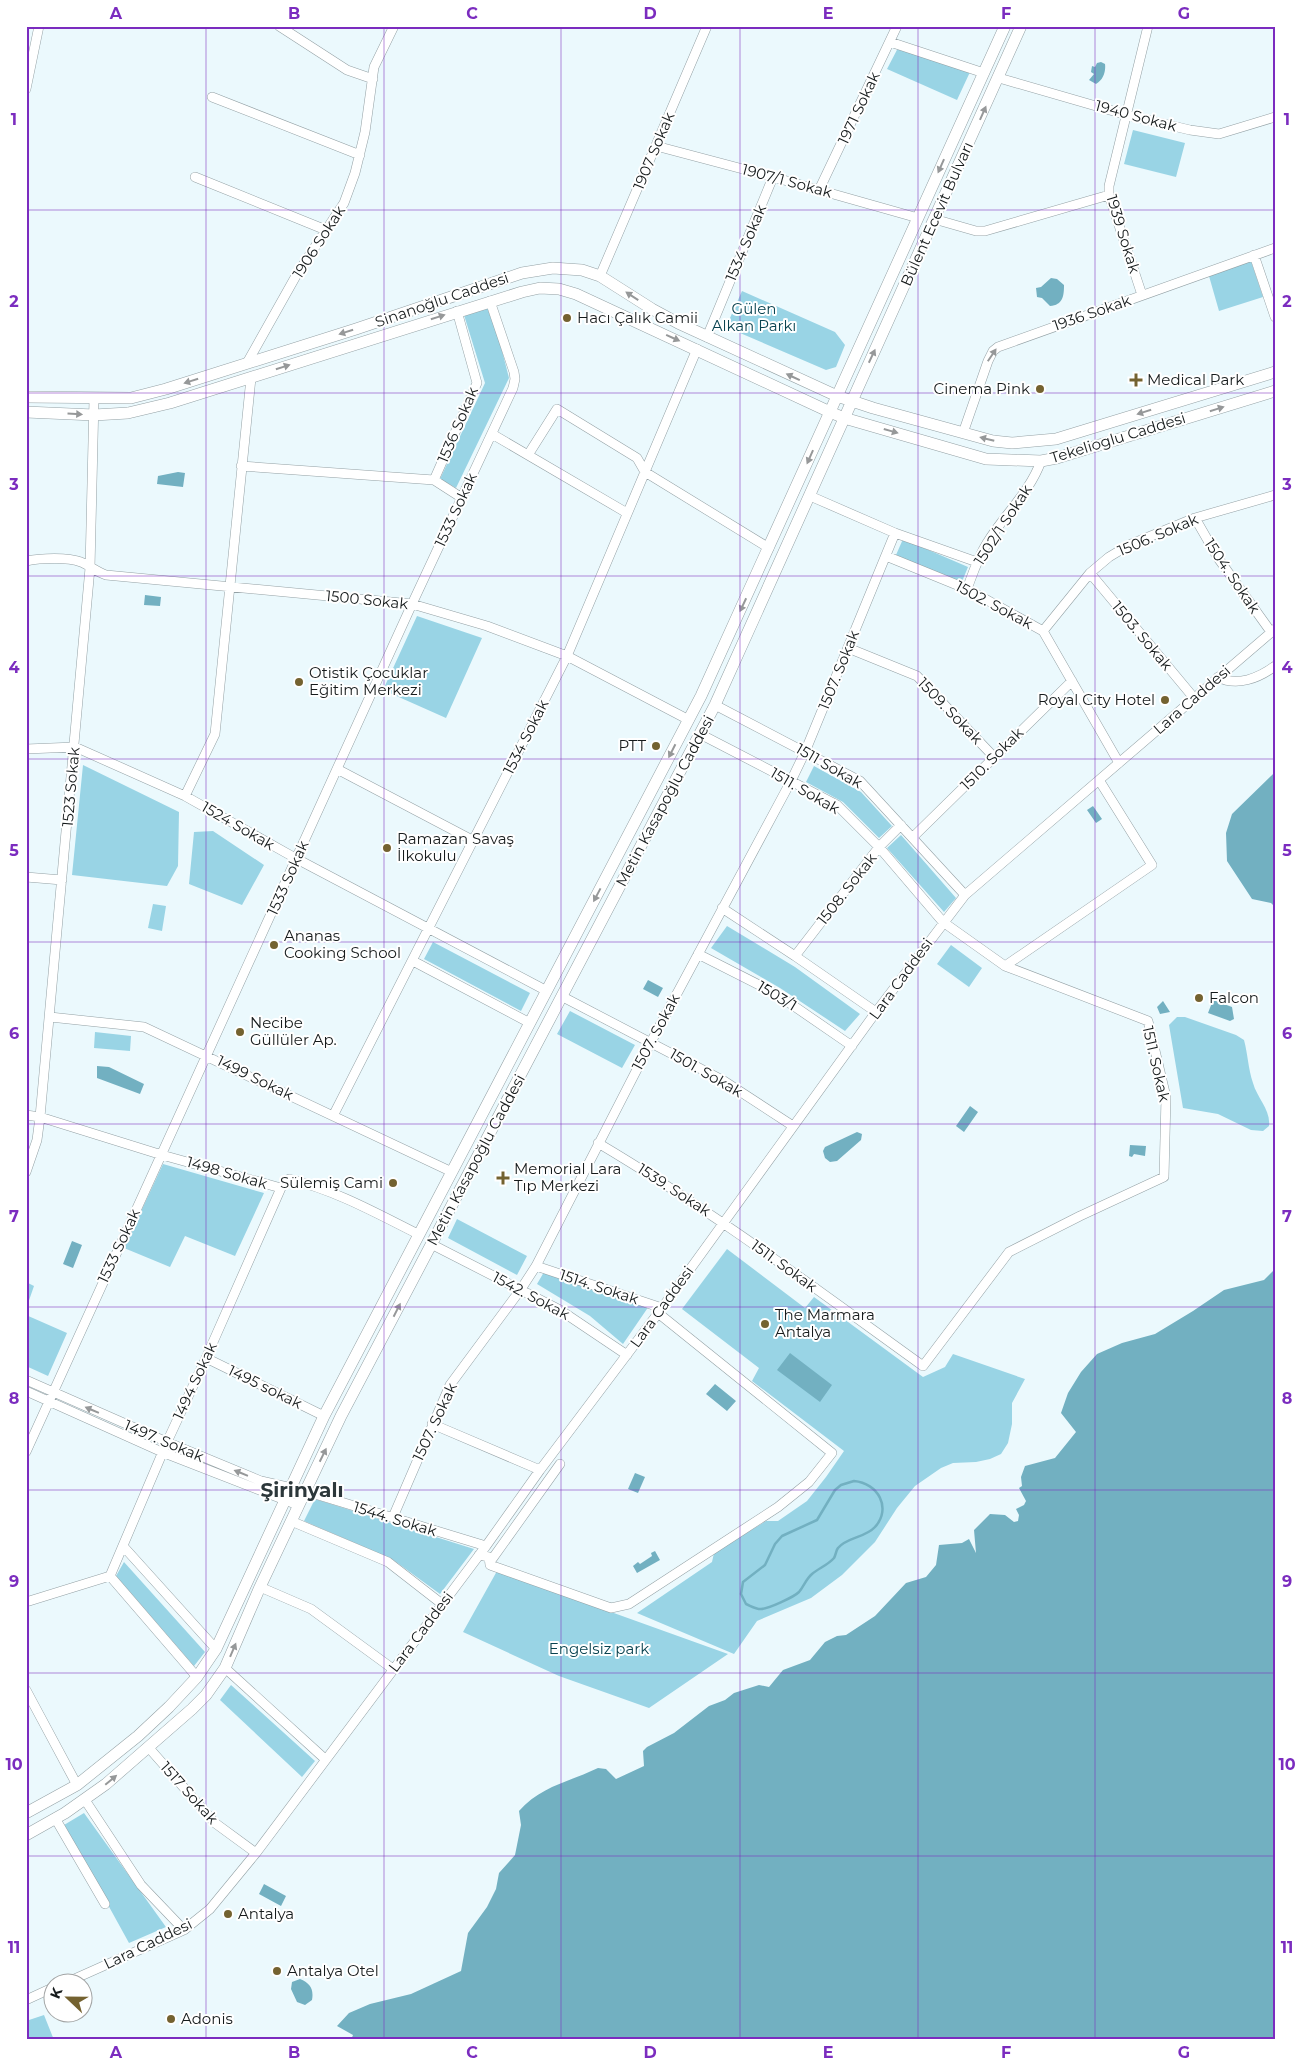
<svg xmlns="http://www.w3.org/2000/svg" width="1301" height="2066" font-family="Montserrat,sans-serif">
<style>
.green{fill:#99d4e5}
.water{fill:#72b0c1}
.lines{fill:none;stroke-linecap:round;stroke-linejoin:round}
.stream{stroke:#72b0c1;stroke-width:2.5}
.minor-casing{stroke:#94a1a5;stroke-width:10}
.major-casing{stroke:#94a1a5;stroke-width:12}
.minor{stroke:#fff;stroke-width:9}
.major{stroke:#fff;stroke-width:11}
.oneway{fill:#969899}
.grid{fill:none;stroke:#7b2cbf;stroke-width:1;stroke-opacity:0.55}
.poi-dot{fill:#746230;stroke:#fff;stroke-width:2}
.labels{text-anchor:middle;stroke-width:4;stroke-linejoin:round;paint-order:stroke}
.street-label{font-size:15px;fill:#161b1c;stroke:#fff}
.park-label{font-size:15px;fill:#094350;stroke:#fff}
.poi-label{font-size:15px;fill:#161b1c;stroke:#fff;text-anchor:start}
.district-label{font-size:20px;font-weight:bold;fill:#2c373a;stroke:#fff}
.neatline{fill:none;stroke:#7b2cbf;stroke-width:2}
.grid-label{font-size:16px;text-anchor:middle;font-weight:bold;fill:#7b2cbf}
</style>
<rect width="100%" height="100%" fill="#ebf9fd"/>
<path class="green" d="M899 46 970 72 957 100 887 69Z
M1133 130 1185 143 1176 177 1124 164Z
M1251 261 1263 297 1219 311 1209 276Z
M742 291 835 332 845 345 836 367 826 370 726 327Z
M487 307 500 343 509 378 456 488 440 479 485 383 464 315Z
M903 539 968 567 961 584 896 555Z
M417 616 482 638 446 718 383 690Z
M83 765 179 812 178 866 167 886 72 875Z
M814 766 861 792 892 826 879 838 843 802 806 782Z
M213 831 264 865 242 905 189 884 194 832Z
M901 835 956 898 944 912 887 848Z
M153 904 166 906 162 931 148 928Z
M727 926 795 967 860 1014 845 1031 780 988 711 948Z
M433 942 530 993 521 1011 424 959Z
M951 945 982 968 969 987 937 964Z
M570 1011 635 1045 622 1068 557 1034Z
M1177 1017H1185L1236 1035 1244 1040C1248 1055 1248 1068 1253 1083 1257 1098 1271 1110 1269 1126L1263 1131 1251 1130 1218 1114 1183 1108 1169 1025Z
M95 1032 131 1036 130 1051 94 1048Z
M163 1164 264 1193 235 1256 185 1236 170 1267 124 1248Z
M457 1219 527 1256 517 1275 448 1238Z
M727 1249 805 1308 814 1297 923 1377 945 1367 953 1354 1025 1379 1012 1403V1424L1008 1443 1001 1454 990 1459 976 1462 953 1463 941 1468 915 1486 897 1508 875 1542 842 1575 811 1598 757 1621 734 1654 637 1613 712 1562 714 1553 766 1521H778L807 1501 826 1477 844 1451 752 1381 759 1368 682 1309Z
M544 1272 649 1306 623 1344 590 1316 537 1284Z
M26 1282 34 1286 26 1309Z
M26 1315 67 1333 48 1376 26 1366Z
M315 1499 474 1549 440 1594 392 1559 304 1521Z
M124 1562 205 1652 194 1666 116 1576Z
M497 1571 728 1654 649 1708 559 1676 463 1632Z
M231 1685 315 1761 302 1777 220 1700Z
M84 1813 166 1927 129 1943 64 1825Z
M44 2015 54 2040H26V2021Z"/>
<path class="water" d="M1101 62 1105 64C1106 72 1103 80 1096 84L1089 80 1094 74 1091 72 1092 66 1095 67 1097 63Z
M1051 278 1057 279 1064 285C1064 296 1063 305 1050 306L1042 298 1037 297 1036 288 1041 287Z
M178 472 185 473 183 487 157 484 158 476Z
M145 595 161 597 160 606 144 605Z
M1275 772V907L1271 903 1252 899 1227 861 1226 833 1232 814Z
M1093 806 1102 819 1096 823 1087 810Z
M648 980 663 988 658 997 643 989Z
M1213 1000 1232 1007 1234 1019 1230 1021 1208 1013Z
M1163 1001 1170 1012 1160 1014 1157 1007Z
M97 1066 109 1067 144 1084 140 1094 97 1078Z
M970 1106 978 1112 964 1132 956 1126Z
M857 1132 862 1134 861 1140 837 1161 830 1162 825 1158 823 1151 825 1147Z
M1130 1145 1146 1146 1145 1156 1134 1154 1132 1157 1129 1156Z
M72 1241 82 1245 73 1268 63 1264Z
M1275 1269V2040H351L353 2035 337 2026 349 2013 370 2004 411 1994 461 1971 468 1933 487 1907 496 1889 499 1873 515 1855 521 1825 519 1811C541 1786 569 1782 598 1768L606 1769 616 1779 644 1766 643 1751 647 1747 674 1733 709 1706 725 1700 734 1693 759 1685 769 1687 783 1670 810 1660 825 1642 837 1636 846 1635 875 1616 906 1583 926 1577 936 1565 939 1545 962 1543 969 1539 976 1553 974 1530 990 1514 1005 1515 1014 1522 1018 1521 1019 1515 1016 1509 1024 1505 1026 1501 1019 1488 1022 1486 1021 1477 1025 1466 1055 1458 1076 1432 1061 1413 1068 1393 1081 1372 1097 1354 1122 1343 1155 1334 1193 1311 1224 1290 1264 1280Z
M790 1353 832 1385 820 1402 777 1370Z
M715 1384 736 1401 727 1411 706 1394Z
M635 1473 645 1477 638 1493 628 1489Z
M655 1551 660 1560 637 1573 633 1566 638 1562 640 1564 652 1556 651 1553Z
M264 1884 286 1896 281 1906 259 1894Z
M300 1979C310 1983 314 1989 312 2000L305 2005 297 2002 291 1989 292 1982Z"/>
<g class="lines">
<path class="stream" d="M854 1481C878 1483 892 1508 875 1527 865 1538 847 1537 838 1548 836 1550 836 1555 834 1558 828 1565 819 1568 812 1574 806 1579 804 1586 799 1592 794 1597 768 1609 761 1609 755 1609 751 1606 746 1604L741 1594 743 1582 765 1565 775 1544 782 1536 817 1520 835 1490 841 1485Z"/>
<g class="minor-casing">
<path id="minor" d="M279 26 347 70 373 79
M890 42 984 73
M999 78 1127 115 1190 130 1219 134 1275 117
M26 89 39 26
M212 97 360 155
M656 146 773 177 918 218
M195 177 326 230
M819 190 897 26
M934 219 976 231H985L1109 195
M1254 255 1275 317
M600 276 707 26
M1142 295 1109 195V186L1148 26
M707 337 773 177
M247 363 297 274 344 203 355 173 365 132 374 67 394 26
M963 433 988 361 993 351 998 347 1275 248
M492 434 627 513
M528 455 557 409 637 458 645 472 769 548
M241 466 434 480 462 498
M434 480 477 383 457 311
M810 496 895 533 977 562
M1195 518 1218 558 1271 632
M886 556 967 589 1043 631 1119 763
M26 561C41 558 68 557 81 562 90 566 97 572 106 575L412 604 487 626 567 656 689 720
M1090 573 1194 698
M967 589C973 573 978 557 987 543 1004 515 1030 492 1041 461
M1043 631 1090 573 1109 557 1129 545 1195 518 1275 495
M848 648 917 676 994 757
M1218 677C1237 687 1259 678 1275 666
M715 705 860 781 965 895
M26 749 75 747 185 796 297 859 547 991
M337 769 474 841
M185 796 215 734 251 378
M913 837 1072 681
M26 877 62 880
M722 908 795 956 876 1012
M698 954 775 993 852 1046
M795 956 879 847 901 825
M413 961 530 1023
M1005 966 1152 865 1099 780
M563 997 724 1081 793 1126
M50 1017 144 1027 452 1172
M26 1115 40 1117 162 1155 281 1188 289 1179C335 1190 376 1213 418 1234
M333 1116 567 656 697 349
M598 1143C711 1210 816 1289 923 1366L1009 1252 1080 1216 1164 1177 1166 1097 1148 1021 1005 966 943 922 879 847 837 805 700 734
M26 1172 37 1140 40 1117 90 568 94 399
M431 1244 560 1310 627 1355
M536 1266 662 1308
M206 1358 324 1416
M26 1380 167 1442 261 1481 305 1491 486 1546
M26 1391 162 1452 298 1505
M432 1424 540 1470
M26 1452 412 604 513 388 515 379 514 372 490 301
M393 1517 450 1385 521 1289 536 1266 651 1042 791 781 805 752 895 533
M291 1521 388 1562 442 1604
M123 1546 216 1649
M479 1555 489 1557 490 1565 611 1608 629 1604 778 1507 809 1482 832 1453 658 1313
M490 1562 560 1464
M110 1576 197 1677
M260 1587 311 1609 393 1669
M26 1602 110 1576 167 1442 206 1358 281 1188
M225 1668 325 1759
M26 1690 77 1785
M149 1748 215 1823 256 1853
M85 1800 141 1885 184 1930
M55 1818 105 1904
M63 1984 184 1930 210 1909 256 1853 486 1546 540 1470 662 1308 876 1012 965 895 1275 629
M26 2000 52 1988"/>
</g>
<g class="major-casing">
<path id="major" d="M26 397 131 398 166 389 356 329 522 273 553 268 567 269 582 270 600 276 652 309 678 323 837 396 873 408 993 441 1012 443 1056 439 1275 372
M26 412 94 415 128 413 170 403 522 292 540 288 559 289 576 294 830 412 844 418 986 459 1041 461 1057 458 1275 391
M26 1813 77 1785 138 1736 169 1707 197 1677 216 1649 324 1416 701 696 1005 26
M26 1835 65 1813 106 1784 192 1709 206 1695 225 1668 260 1587 341 1416 715 705 1021 26"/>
</g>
<use href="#minor" class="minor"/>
<use href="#major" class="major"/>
</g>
<defs><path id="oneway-solid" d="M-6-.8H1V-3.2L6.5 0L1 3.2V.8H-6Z" transform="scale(1.25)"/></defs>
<g class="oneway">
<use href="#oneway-solid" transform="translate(983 113) rotate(-66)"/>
<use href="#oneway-solid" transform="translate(941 166) rotate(114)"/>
<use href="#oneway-solid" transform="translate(632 296) rotate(-147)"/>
<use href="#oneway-solid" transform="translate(438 317) rotate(-18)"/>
<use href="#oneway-solid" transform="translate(346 332) rotate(162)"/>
<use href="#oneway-solid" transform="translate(673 338) rotate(24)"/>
<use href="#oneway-solid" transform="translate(992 355) rotate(-56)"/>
<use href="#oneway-solid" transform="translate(872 356) rotate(-65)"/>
<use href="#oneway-solid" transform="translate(283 367) rotate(-18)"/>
<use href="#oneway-solid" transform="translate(793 377) rotate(-155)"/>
<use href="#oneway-solid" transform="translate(191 381) rotate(163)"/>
<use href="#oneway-solid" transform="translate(1217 409) rotate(-17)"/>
<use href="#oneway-solid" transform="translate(1144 412) rotate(163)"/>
<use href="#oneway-solid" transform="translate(75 414) rotate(3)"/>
<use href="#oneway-solid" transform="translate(891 431) rotate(16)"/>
<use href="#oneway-solid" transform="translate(987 439) rotate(-166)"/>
<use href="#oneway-solid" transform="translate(810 457) rotate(114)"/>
<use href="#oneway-solid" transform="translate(743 605) rotate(115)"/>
<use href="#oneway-solid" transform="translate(672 751) rotate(117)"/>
<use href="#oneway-solid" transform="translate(597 895) rotate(118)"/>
<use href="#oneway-solid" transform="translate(397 1310) rotate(-63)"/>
<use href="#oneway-solid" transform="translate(92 1410) rotate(-157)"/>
<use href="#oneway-solid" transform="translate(323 1455) rotate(-64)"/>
<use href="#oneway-solid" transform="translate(241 1473) rotate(-158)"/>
<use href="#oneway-solid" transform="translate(233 1650) rotate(-67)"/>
<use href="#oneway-solid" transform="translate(111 1780) rotate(-40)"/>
</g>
<path class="grid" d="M206 26V2040M384 26V2040M561 26V2040M740 26V2040M918 26V2040M1095 26V2040M26 210H1275M26 393H1275M26 576H1275M26 759H1275M26 942H1275M26 1124H1275M26 1307H1275M26 1490H1275M26 1673H1275M26 1856H1275"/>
<g class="poi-dot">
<circle cx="567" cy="318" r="5"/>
<path d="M1133.5 372.5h5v5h5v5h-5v5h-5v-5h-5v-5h5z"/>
<circle cx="1040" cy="389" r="5"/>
<circle cx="299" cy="682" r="5"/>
<circle cx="1165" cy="700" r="5"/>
<circle cx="656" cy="746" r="5"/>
<circle cx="387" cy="848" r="5"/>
<circle cx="274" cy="945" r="5"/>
<circle cx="1199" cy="998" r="5"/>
<circle cx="240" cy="1032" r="5"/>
<path d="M500.5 1170.5h5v5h5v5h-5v5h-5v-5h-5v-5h5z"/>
<circle cx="393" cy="1183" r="5"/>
<circle cx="765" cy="1324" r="5"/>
<circle cx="228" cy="1914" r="5"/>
<circle cx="277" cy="1971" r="5"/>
<circle cx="171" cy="2019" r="5"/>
</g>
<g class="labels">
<g class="street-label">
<text transform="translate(859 108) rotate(-65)" y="5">1971 Sokak</text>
<text transform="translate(1136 116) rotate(15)" y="5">1940 Sokak</text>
<text transform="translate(654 151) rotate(-67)" y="5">1907 Sokak</text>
<text transform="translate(787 181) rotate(15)" y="5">1907/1 Sokak</text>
<text transform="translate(937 214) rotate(-66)" y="5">Bülent Ecevit Bulvarı</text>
<text transform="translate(1123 234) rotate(73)" y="5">1939 Sokak</text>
<text transform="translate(319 242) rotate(-57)" y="5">1906 Sokak</text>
<text transform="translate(746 243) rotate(-67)" y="5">1534 Sokak</text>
<text transform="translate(442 300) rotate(-19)" y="5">Si̇nanoğlu Caddesi</text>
<text transform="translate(1092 313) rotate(-19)" y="5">1936 Sokak</text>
<text transform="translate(458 425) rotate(-67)" y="5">1536 Sokak</text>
<text transform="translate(1118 438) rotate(-17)" y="5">Tekelioglu Caddesi</text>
<text transform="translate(456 510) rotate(-65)" y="5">1533 Sokak</text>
<text transform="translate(1003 525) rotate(-57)" y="5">1502/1 Sokak</text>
<text transform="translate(1158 535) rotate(-23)" y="5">1506. Sokak</text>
<text transform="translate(1232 576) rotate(56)" y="5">1504. Sokak</text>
<text transform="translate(367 600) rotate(6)" y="5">1500 Sokak</text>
<text transform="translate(994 605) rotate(28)" y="5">1502. Sokak</text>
<text transform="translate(1142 636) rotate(50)" y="5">1503. Sokak</text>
<text transform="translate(839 670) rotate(-68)" y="5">1507. Sokak</text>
<text transform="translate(1192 700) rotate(-41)" y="5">Lara Caddesi</text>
<text transform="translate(950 711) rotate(46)" y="5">1509. Sokak</text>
<text transform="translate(526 737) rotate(-63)" y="5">1534 Sokak</text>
<text transform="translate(992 759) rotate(-45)" y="5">1510. Sokak</text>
<text transform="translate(829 766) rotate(30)" y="5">1511 Sokak</text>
<text transform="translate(71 787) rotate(-85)" y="5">1523 Sokak</text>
<text transform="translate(805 791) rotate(30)" y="5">1511. Sokak</text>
<text transform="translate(665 801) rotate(-62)" y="5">Metin Kasapoğlu Caddesi</text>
<text transform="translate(238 826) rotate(30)" y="5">1524 Sokak</text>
<text transform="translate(288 878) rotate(-66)" y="5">1533 Sokak</text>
<text transform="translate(847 889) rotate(-52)" y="5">1508. Sokak</text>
<text transform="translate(901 979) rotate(-54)" y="5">Lara Caddesi</text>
<text transform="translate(777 996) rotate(31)" y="5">1503/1</text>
<text transform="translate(656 1032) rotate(-62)" y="5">1507. Sokak</text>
<text transform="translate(1156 1064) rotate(77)" y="5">1511. Sokak</text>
<text transform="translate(706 1073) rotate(30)" y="5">1501. Sokak</text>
<text transform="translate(255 1078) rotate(26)" y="5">1499 Sokak</text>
<text transform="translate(476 1160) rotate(-62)" y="5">Metin Kasapoğlu Caddesi</text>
<text transform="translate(227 1173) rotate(16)" y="5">1498 Sokak</text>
<text transform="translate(674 1190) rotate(33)" y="5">1539. Sokak</text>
<text transform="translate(119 1246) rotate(-65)" y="5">1533 Sokak</text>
<text transform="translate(784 1266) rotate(36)" y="5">1511. Sokak</text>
<text transform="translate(599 1287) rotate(18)" y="5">1514. Sokak</text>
<text transform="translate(531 1296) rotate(28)" y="5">1542. Sokak</text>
<text transform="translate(662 1307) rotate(-54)" y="5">Lara Caddesi</text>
<text transform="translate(195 1381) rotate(-65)" y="5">1494 Sokak</text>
<text transform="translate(265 1387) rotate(26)" y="5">1495 sokak</text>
<text transform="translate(435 1422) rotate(-65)" y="5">1507. Sokak</text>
<text transform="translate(164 1441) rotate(23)" y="5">1497. Sokak</text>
<text transform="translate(395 1519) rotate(17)" y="5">1544. Sokak</text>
<text transform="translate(421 1632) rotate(-53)" y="5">Lara Caddesi</text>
<text transform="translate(189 1793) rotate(48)" y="5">1517 Sokak</text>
<text transform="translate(148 1944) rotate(-26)" y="5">Lara Caddesi</text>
</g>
<g class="park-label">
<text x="754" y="314">Gülen<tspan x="754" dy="17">Alkan Parkı</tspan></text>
<text x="599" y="1654">Engelsiz park</text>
</g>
<g class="poi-label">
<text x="577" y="323">Hacı Çalık Camii</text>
<text x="1147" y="385">Medical Park</text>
<text x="1030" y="394" text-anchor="end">Cinema Pink</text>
<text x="309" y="678">Otistik Çocuklar<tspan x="309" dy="17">Eğitim Merkezi</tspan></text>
<text x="1155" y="705" text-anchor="end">Royal City Hotel</text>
<text x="646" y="751" text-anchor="end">PTT</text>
<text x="397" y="844">Ramazan Savaş<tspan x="397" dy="17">İlkokulu</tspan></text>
<text x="284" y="941">Ananas<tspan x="284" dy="17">Cooking School</tspan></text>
<text x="1209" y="1003">Falcon</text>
<text x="250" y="1028">Necibe<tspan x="250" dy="17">Güllüler Ap.</tspan></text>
<text x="514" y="1174">Memorial Lara<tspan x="514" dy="17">Tıp Merkezi</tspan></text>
<text x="383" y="1188" text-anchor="end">Sülemiş Cami</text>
<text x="775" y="1320">The Marmara<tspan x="775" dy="17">Antalya</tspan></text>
<text x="238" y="1919">Antalya</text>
<text x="287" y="1976">Antalya Otel</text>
<text x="181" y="2024">Adonis</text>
</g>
<g class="district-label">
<text x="302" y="1497">Şirinyalı</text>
</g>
</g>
<rect width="1301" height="2066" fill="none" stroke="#ffffff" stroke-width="55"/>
<g transform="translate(68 1998) rotate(292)"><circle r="24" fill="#ffffff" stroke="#a2a4a4"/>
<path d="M0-4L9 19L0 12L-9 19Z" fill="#746230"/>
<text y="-8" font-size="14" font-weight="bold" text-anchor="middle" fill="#161b1c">K</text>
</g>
<rect x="28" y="28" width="1246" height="2010" class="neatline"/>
<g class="grid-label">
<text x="116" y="19">A</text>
<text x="294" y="19">B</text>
<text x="472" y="19">C</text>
<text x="650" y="19">D</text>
<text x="828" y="19">E</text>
<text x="1006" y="19">F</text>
<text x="1184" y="19">G</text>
<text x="14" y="125">1</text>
<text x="1287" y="125">1</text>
<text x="14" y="307">2</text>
<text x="1287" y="307">2</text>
<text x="14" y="490">3</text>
<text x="1287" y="490">3</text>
<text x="14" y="673">4</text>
<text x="1287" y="673">4</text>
<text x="14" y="856">5</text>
<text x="1287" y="856">5</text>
<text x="14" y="1039">6</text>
<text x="1287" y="1039">6</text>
<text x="14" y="1222">7</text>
<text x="1287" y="1222">7</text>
<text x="14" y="1404">8</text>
<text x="1287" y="1404">8</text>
<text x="14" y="1587">9</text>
<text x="1287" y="1587">9</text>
<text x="14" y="1770">10</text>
<text x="1287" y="1770">10</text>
<text x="14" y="1953">11</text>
<text x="1287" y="1953">11</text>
<text x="116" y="2058">A</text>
<text x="294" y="2058">B</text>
<text x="472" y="2058">C</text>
<text x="650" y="2058">D</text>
<text x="828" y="2058">E</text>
<text x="1006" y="2058">F</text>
<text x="1184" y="2058">G</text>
</g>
</svg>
